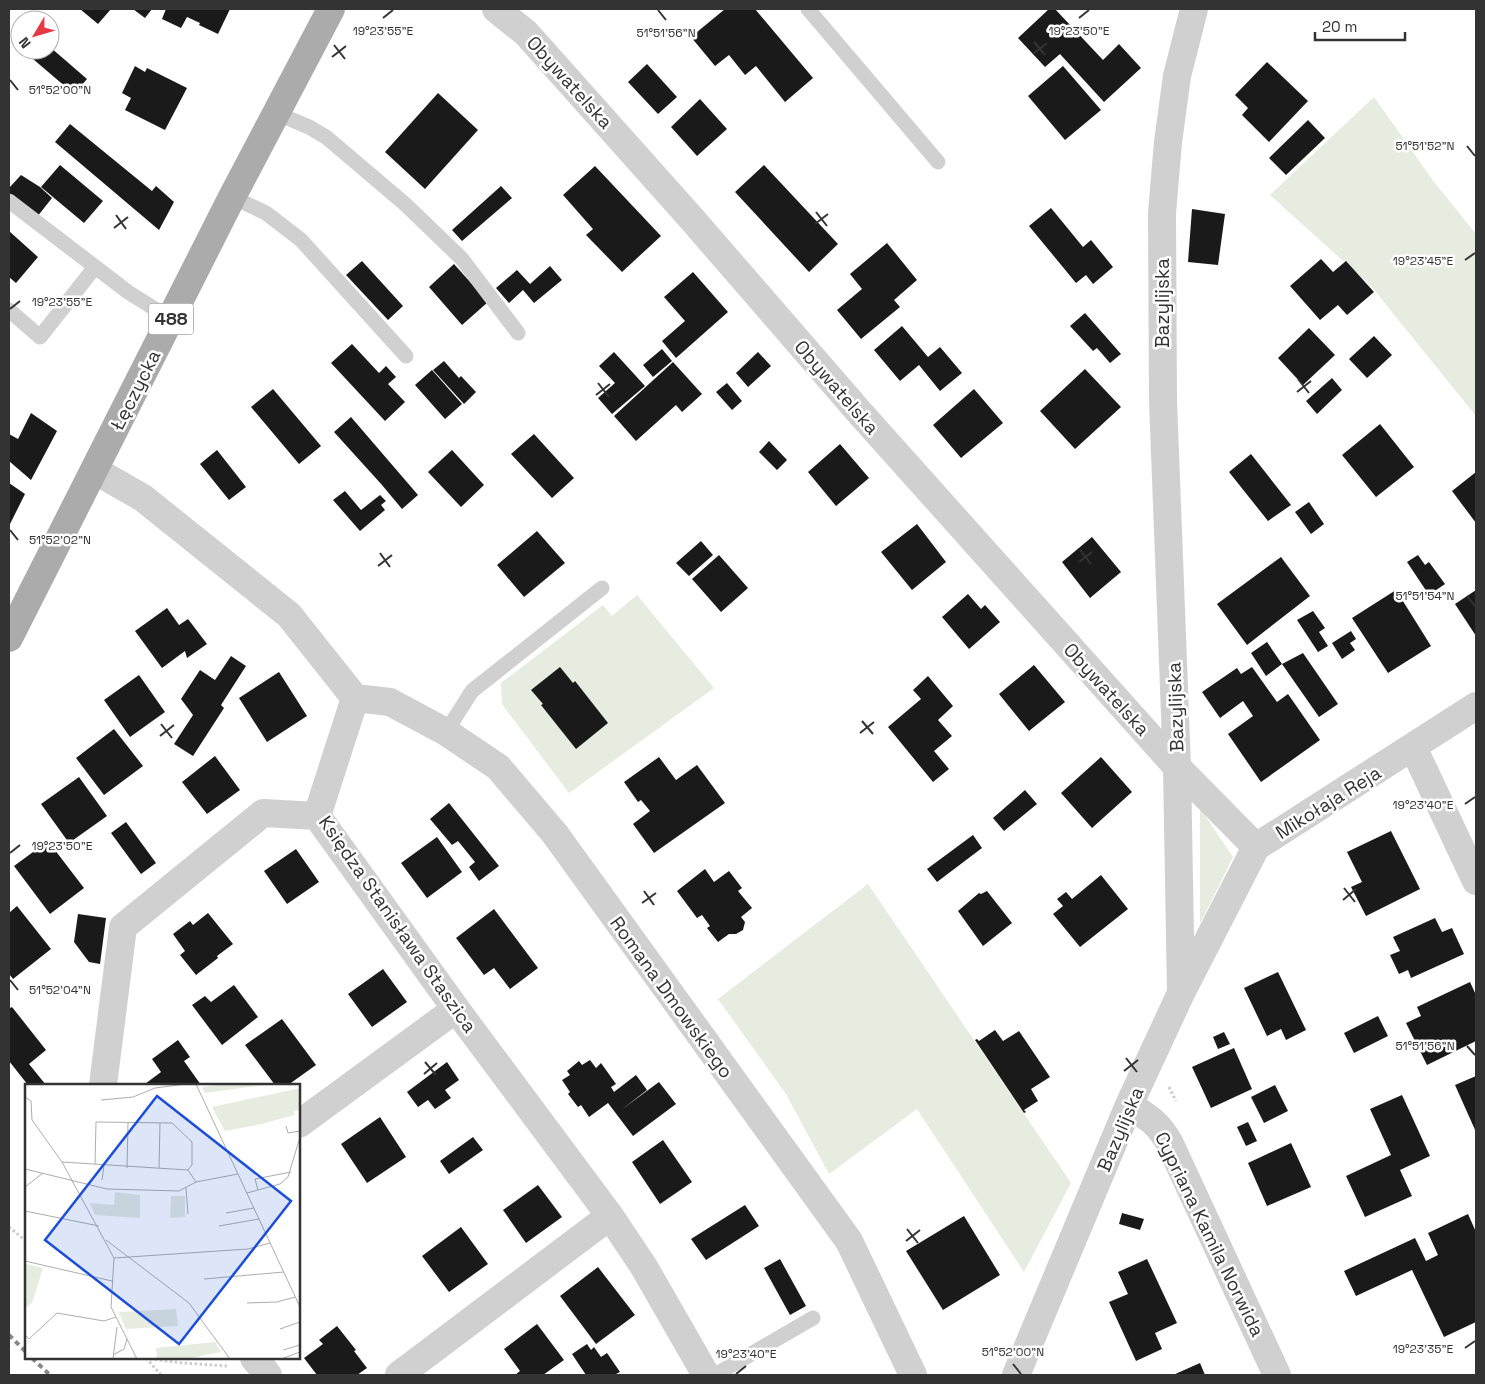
<svg xmlns="http://www.w3.org/2000/svg" width="1485" height="1384" font-family="'Space Grotesk',sans-serif">
<style>
.green{fill:#e6ecdf}
.building{fill:#1a1a1a}
.lines{fill:none;stroke-linecap:round;stroke-linejoin:round}
.path{stroke:#cdcdcd;stroke-width:3;stroke-dasharray:2.5 2.5;stroke-linecap:butt}
.lane{stroke:#d0d0d0;stroke-width:15}
.street{stroke:#d0d0d0;stroke-width:28}
.primary{stroke:#ababab;stroke-width:28}
.rail{stroke:#888;stroke-width:4;stroke-dasharray:5 4;stroke-linecap:butt}
.ticks{fill:none;stroke:#333;stroke-width:2}
.labels{text-anchor:middle;stroke-width:5;stroke-linejoin:round;paint-order:stroke}
.shield{fill:#fff;stroke:#707070;stroke-width:1}
.shield-label{font-size:18px;font-weight:bold;fill:#333}
.street-label{font-size:19px;fill:#333;stroke:#fff}
.inset-road{fill:none;stroke:#adadad;stroke-width:1}
.view{fill:#1d4ed8;fill-opacity:0.15;stroke:#1d4ed8;stroke-width:2.5}
.inset-edge{fill:none;stroke:#333;stroke-width:2.5}
.ticks-label{font-size:12px;text-anchor:middle;fill:#333;stroke:#fff;stroke-width:5;stroke-linejoin:round;paint-order:stroke}
</style>
<rect width="100%" height="100%" fill="#fff"/>
<path class="green" d="M1374 97 1434 182 1476 234V416L1371 286 1270 195Z
M637 595 714 688 569 793 502 704 501 683 603 605 612 616Z
M1200 808 1233 857 1200 924Z
M868 884 1071 1183 1024 1272 917 1109 829 1174 786 1094 718 999Z"/>
<path class="building" d="M80 9H111L98 24Z
M133 9H152L145 18Z
M166 9H230L218 34 199 25 200 23 187 17 181 28 162 19Z
M725 9H755L813 78 785 102 756 66 745 75 729 55 715 66 691 37Z
M1049 9H1055L1103 60 1119 44 1141 68 1104 102 1060 54 1045 67 1018 38Z
M50 47 87 79 74 94 33 59 41 50H50Z
M1267 62 1308 101 1269 142 1242 115 1248 108 1235 95Z
M647 64 677 97 658 114 628 82Z
M135 66 145 72 147 68 187 88 165 130 125 110 131 98 122 93Z
M1063 66 1101 110 1065 140 1028 96Z
M438 93 478 130 425 189 385 152Z
M700 99 727 129 697 156 671 127Z
M1308 120 1325 138 1286 175 1269 158Z
M70 124 152 191 156 186 174 202 159 230 55 142Z
M60 165 103 201 84 223 41 187Z
M764 165 838 244 809 272 735 192Z
M595 166 661 236 622 272 586 235 593 229 563 195Z
M21 175 40 187 52 198 37 217 9 193V188Z
M501 186 512 198 462 241 452 230Z
M1051 208 1083 247 1091 240 1113 267 1093 284 1086 275 1076 283 1029 226Z
M1192 209 1225 214 1218 265 1188 262Z
M9 231 38 257 16 283 9 277Z
M887 243 917 280 894 300 900 307 861 339 837 310 862 289 850 274Z
M1321 259 1333 272 1346 261 1374 292 1347 315 1338 305 1320 320 1290 286Z
M362 261 403 306 388 320 346 275Z
M454 264 488 302 462 325 429 287Z
M550 266 562 280 534 303 523 290 509 303 496 288 517 270 530 284Z
M693 272 728 312 676 358 662 341 685 321 664 297Z
M1085 313 1121 354 1110 363 1097 348 1093 351 1070 326Z
M902 326 928 357 940 347 962 373 940 391 919 365 900 381 874 350Z
M1309 328 1335 355 1303 385 1278 358Z
M1374 336 1392 355 1367 378 1349 359Z
M352 344 379 373 386 366 396 377 388 384 405 402 385 421 331 363Z
M662 349 672 361 653 377 643 365Z
M614 352 645 386 612 414 598 398 615 383 599 366Z
M758 352 771 366 748 387 736 373Z
M444 361 459 378 461 376 476 392 464 404 433 370Z
M673 362 702 394 682 412 676 405 636 441 614 416Z
M1085 369 1121 407 1075 449 1040 411Z
M432 370 462 404 445 419 415 385Z
M1332 378 1342 390 1317 414 1306 401Z
M727 383 742 401 732 410 716 392Z
M273 389 321 446 299 464 251 407Z
M974 389 1003 423 961 458 933 425Z
M31 413 57 431 31 480 9 461V434L18 439Z
M351 417 418 495 402 509 382 485 334 432Z
M1380 424 1414 467 1376 497 1342 455Z
M534 434 574 478 552 498 511 454Z
M769 441 787 460 777 470 759 452Z
M840 444 869 478 836 506 808 472Z
M217 450 246 487 229 500 200 464Z
M452 450 484 485 461 507 428 472Z
M1251 454 1291 505 1268 521 1229 472Z
M1476 472V523L1452 491Z
M9 483 25 494 9 526Z
M345 491 361 510 380 495 386 501 381 505 385 510 360 531 333 500Z
M1309 502 1324 524 1311 534 1295 512Z
M917 524 946 562 912 590 881 552Z
M537 531 565 563 524 597 497 565Z
M1092 537 1121 572 1090 598 1062 562Z
M701 541 713 555 689 576 676 563Z
M719 555 748 588 721 612 692 579Z
M1418 555 1425 565 1429 562 1445 584 1429 595 1407 562Z
M1281 557 1310 596 1247 645 1217 604Z
M1396 590 1431 646 1388 673 1352 618Z
M1476 590V636L1455 604Z
M968 594 981 609 985 605 1000 622 969 649 942 617Z
M167 608 179 625 188 619 207 644 187 658 185 651 162 668 135 631Z
M1313 611 1325 628 1319 632 1328 646 1318 652 1297 620Z
M1351 631 1356 639 1350 643 1355 650 1342 659 1332 643Z
M1267 642 1282 664 1266 676 1251 653Z
M1303 653 1338 704 1319 717 1282 664Z
M231 656 246 666 221 705 224 708 193 756 174 744 193 715 181 699 200 670 215 680Z
M1034 665 1065 702 1029 731 999 694Z
M560 667 573 683 575 681 608 723 576 749 541 705 543 704 531 690Z
M1252 667 1277 702 1288 694 1320 740 1261 782 1228 734 1253 716 1243 701 1220 718 1202 692 1237 668 1241 674Z
M279 672 307 716 267 742 239 698Z
M139 675 165 712 130 737 104 700Z
M928 676 953 706 938 720 952 736 934 751 949 769 933 782 888 727 921 699 913 690Z
M114 729 143 766 104 795 76 758Z
M215 756 240 790 207 814 182 782Z
M659 757 676 780 697 765 725 803 654 853 633 824 650 811 641 800 638 802 624 782Z
M1101 757 1132 792 1092 828 1061 793Z
M79 777 107 816 69 843 41 804Z
M1025 790 1037 804 1004 831 993 818Z
M449 803 499 866 479 881 469 867 475 862 458 841 452 845 430 819Z
M126 822 156 863 141 874 111 833Z
M1391 831 1420 889 1366 916 1351 887 1362 882 1347 852Z
M973 835 982 848 937 882 927 869Z
M437 837 462 872 427 898 401 863Z
M48 841 84 888 50 914 14 866Z
M296 849 319 882 287 904 264 871Z
M705 869 714 882 729 871 742 888 738 891 752 908 741 917 745 922 743 930 736 934H729L718 942 707 928 710 926 702 915 697 918 677 891Z
M1101 875 1128 909 1080 947 1053 914 1063 906 1057 899 1066 892 1072 899Z
M987 891 1012 923 983 946 958 911 979 893 981 894Z
M17 906 51 949 13 979 9 974V913Z
M494 909 538 968 510 989 494 968 484 975 456 938Z
M208 913 233 944 217 956 218 958 196 975 180 955 185 951 173 934 190 921 193 925Z
M78 914 106 918 100 964 89 962 74 942Z
M1435 918 1442 932 1452 928 1464 954 1411 978 1408 970 1399 974 1390 955 1400 951 1393 937Z
M383 969 407 1002 372 1027 348 994Z
M1278 972 1306 1030 1286 1040 1281 1029 1267 1036 1244 988Z
M1470 982 1476 995V1041L1427 1065 1406 1023 1421 1016 1417 1007Z
M234 985 258 1017 222 1045 192 1005 205 996 211 1002Z
M9 1006 10 1008 12 1007 46 1050 29 1064 46 1085H28L9 1061Z
M1378 1016 1388 1036 1354 1053 1344 1033Z
M282 1019 316 1065 288 1085H275L245 1045Z
M995 1030 1003 1041 1019 1031 1050 1077 1031 1089 1038 1101 1024 1110 1026 1112 1024 1113 975 1040 977 1039 979 1041Z
M1224 1032 1230 1044 1218 1049 1213 1037Z
M178 1040 190 1057 184 1061 201 1085H146L145 1084 161 1072 152 1059Z
M1234 1048 1252 1089 1211 1108 1192 1067Z
M590 1060 596 1068 601 1063 616 1084 611 1087 614 1092 636 1075 647 1090 621 1110 659 1082 676 1104 633 1136 608 1103 589 1117 581 1105 578 1107 568 1094 570 1092 562 1080 570 1075 567 1071 579 1061 582 1065Z
M447 1062 459 1080 445 1090 451 1098 435 1109 428 1100 418 1107 407 1092Z
M1476 1076V1132L1455 1085Z
M1275 1085 1288 1111 1264 1123 1251 1097Z
M1402 1095 1430 1156 1400 1170 1412 1196 1365 1217 1346 1176 1391 1155 1370 1109Z
M380 1117 406 1157 367 1183 341 1144Z
M1248 1122 1257 1141 1246 1146 1237 1127Z
M473 1137 483 1150 449 1174 440 1161Z
M663 1140 692 1182 660 1204 632 1162Z
M1291 1143 1311 1187 1267 1206 1248 1163Z
M538 1185 562 1217 526 1243 503 1210Z
M745 1205 759 1226 706 1260 691 1239Z
M1122 1213 1144 1219 1140 1230 1119 1224Z
M1468 1214 1476 1232V1322L1444 1337 1412 1270 1356 1296 1344 1271 1415 1238 1426 1261 1438 1255 1428 1233Z
M964 1216 1000 1275 943 1310 906 1251Z
M461 1227 488 1264 449 1292 422 1256Z
M780 1259 806 1306 790 1315 764 1268Z
M1147 1259 1177 1323 1155 1333 1162 1349 1136 1361 1109 1302 1128 1294 1118 1272Z
M598 1267 635 1315 596 1344 560 1296Z
M537 1324 564 1360 543 1375H515L520 1371 504 1349Z
M337 1326 356 1350 354 1351 367 1368 357 1375H317L304 1358 323 1344 319 1340Z
M587 1344 591 1350 594 1347 601 1357 607 1353 620 1372 614 1375H586L572 1354Z
M1200 1363 1205 1375H1173Z"/>
<g class="lines">
<path class="path" d="M1169 1087 1176 1101
M9 1227 26 1241
M145 1358 182 1363 227 1366
M146 1358 161 1375"/>
<path class="lane" d="M808 9 938 162
M276 113 309 127 326 137 405 204 462 259 518 333
M232 197 266 213 301 240 406 356
M9 201 128 292 171 319
M9 310 40 337 95 267
M446 732 472 691 602 588
M715 1375 813 1318"/>
<path class="street" d="M496 9 526 33 691 218 860 413 1177 767 1256 847
M94 470 143 498 289 615 355 698 317 816 456 1009 610 1216 644 1267 706 1375
M355 698 390 702 446 732 498 767 555 834 849 1241 913 1375
M1413 747 1476 881
M1181 993 1177 767 1163 400 1162 213 1168 142 1177 76 1194 9
M103 1085 123 927 263 813 317 816
M1129 1105C1148 1117 1157 1122 1169 1142L1277 1375
M299 1124 456 1009
M254 1358 268 1375
M399 1375 610 1216
M1016 1375 1129 1105 1181 993 1256 847 1476 706"/>
<path class="primary" d="M9 638 232 197 331 9"/>
<path class="rail" d="M9 1335 26 1352
M32 1358 50 1375"/>
</g>
<path class="ticks" d="M658 10 666 20M383 18 393 10M1079 18 1089 10M1034 42 1045 55M334 45 345 59M1033 54 1047 43M332 57 346 46M10 80 18 90M1467 146 1475 156M816 212 827 226M116 215 126 229M815 224 828 214M114 228 128 217M1465 260 1475 253M10 309 20 301M1298 379 1309 393M598 383 609 397M1297 392 1311 381M596 395 610 384M10 530 18 540M1080 550 1091 564M380 553 390 567M1079 562 1092 552M378 566 392 555M1467 596 1475 606M862 721 873 734M161 724 172 738M860 733 874 722M160 736 174 725M1465 804 1475 797M10 853 20 845M1344 888 1355 902M644 891 654 905M1343 900 1356 889M642 903 656 893M10 980 18 990M1467 1046 1475 1055M1126 1058 1137 1072M425 1062 436 1075M1124 1071 1138 1060M424 1074 437 1063M907 1229 918 1243M906 1241 920 1230M1465 1348 1475 1341M1013 1364 1021 1374M736 1374 746 1366"/>
<g class="labels">
<rect class="shield" x="148.5" y="303.5" width="45" height="31" rx="4"/>
<g class="shield-label">
<text x="171" y="325">488</text>
</g>
<g class="street-label">
<text transform="translate(570 82) rotate(48)" y="7">Obywatelska</text>
<text transform="translate(1162 303) rotate(-90)" y="7">Bazylijska</text>
<text transform="translate(837 387) rotate(49)" y="7">Obywatelska</text>
<text transform="translate(135 390) rotate(-63)" y="7">Łęczycka</text>
<text transform="translate(1107 689) rotate(48)" y="7">Obywatelska</text>
<text transform="translate(1175 707) rotate(-92)" y="7">Bazylijska</text>
<text transform="translate(1328 802) rotate(-32)" y="7">Mikołaja Reja</text>
<text transform="translate(398 924) rotate(55)" y="7">Księdza Stanisława Staszica</text>
<text transform="translate(672 997) rotate(54)" y="7">Romana Dmowskiego</text>
<text transform="translate(1120 1129) rotate(-67)" y="7">Bazylijska</text>
<text transform="translate(1210 1234) rotate(64)" y="7">Cypriana Kamila Norwida</text>
</g>
</g>
<g transform="translate(25 1084)">
<rect width="275" height="275" fill="#fff"/>
<path d="M201 0H245L180 9 177 3ZM275 4V26L269 27V31L237 40 200 47 187 23ZM90 108 115 111V134L70 131 65 119 89 121ZM146 112H160V133L145 134ZM0 180 18 184 7 219 0 224ZM151 225 153 242 101 245 94 228ZM190 258 196 268 161 275H132L131 264Z" fill="#e6ecdf"/>
<path class="inset-road" d="M171 0 275 223M0 13 6 17 7 36 37 78 89 174 86 223 112 275M76 16 108 13 130 4 161 0M261 42 263 49 275 47M37 78 163 86 171 98 213 90M70 80 71 38 147 39 167 58V81L163 86M102 84 103 39M134 84 135 39M0 85 82 105 154 107 171 98M77 96 79 81M0 103 18 89M161 104 163 130M233 106 230 95 266 88M222 109 255 100 263 93 275 53M0 127 74 142M201 129 229 124M194 142 234 135M81 156 164 219 205 275M89 174 223 165 245 159M0 177 87 197M179 195 259 188M222 219 252 218 270 213M255 245 275 238M0 251 4 255 32 229 79 237 91 233M258 266 275 261M88 271 99 265 102 255M88 275 92 243M256 275 275 268"/>
<path class="view" d="M132 12 266 117 154 260 20 156Z"/>
<rect width="275" height="275" class="inset-edge"/>
</g>
<g class="ticks-label">
<text x="383" y="35">19°23'55"E</text>
<text x="1079" y="35">19°23'50"E</text>
<text x="666" y="37">51°51'56"N</text>
<text x="60" y="94">51°52'00"N</text>
<text x="1425" y="150">51°51'52"N</text>
<text x="1423" y="265">19°23'45"E</text>
<text x="62" y="306">19°23'55"E</text>
<text x="60" y="544">51°52'02"N</text>
<text x="1425" y="600">51°51'54"N</text>
<text x="1423" y="809">19°23'40"E</text>
<text x="62" y="850">19°23'50"E</text>
<text x="60" y="994">51°52'04"N</text>
<text x="1425" y="1050">51°51'56"N</text>
<text x="1423" y="1353">19°23'35"E</text>
<text x="1013" y="1356">51°52'00"N</text>
<text x="746" y="1358">19°23'40"E</text>
</g>
<rect width="1485" height="1384" fill="none" stroke="#333333" stroke-width="20"/>
<g transform="translate(35 35) rotate(232)"><circle r="24" fill="#ffffff" stroke="#adadad"/>
<path d="M0-4L9 19L0 12L-9 19Z" fill="#e63946"/>
<text y="-8" font-size="14" font-weight="bold" text-anchor="middle" fill="#333333">N</text>
</g>
<path d="M1315 32v8h90v-8" fill="none" stroke="#333333" stroke-width="2.5"/>
<text x="1322" y="32" font-size="15" fill="#333333" stroke="#ffffff" stroke-width="4" paint-order="stroke">20 m</text>
</svg>
